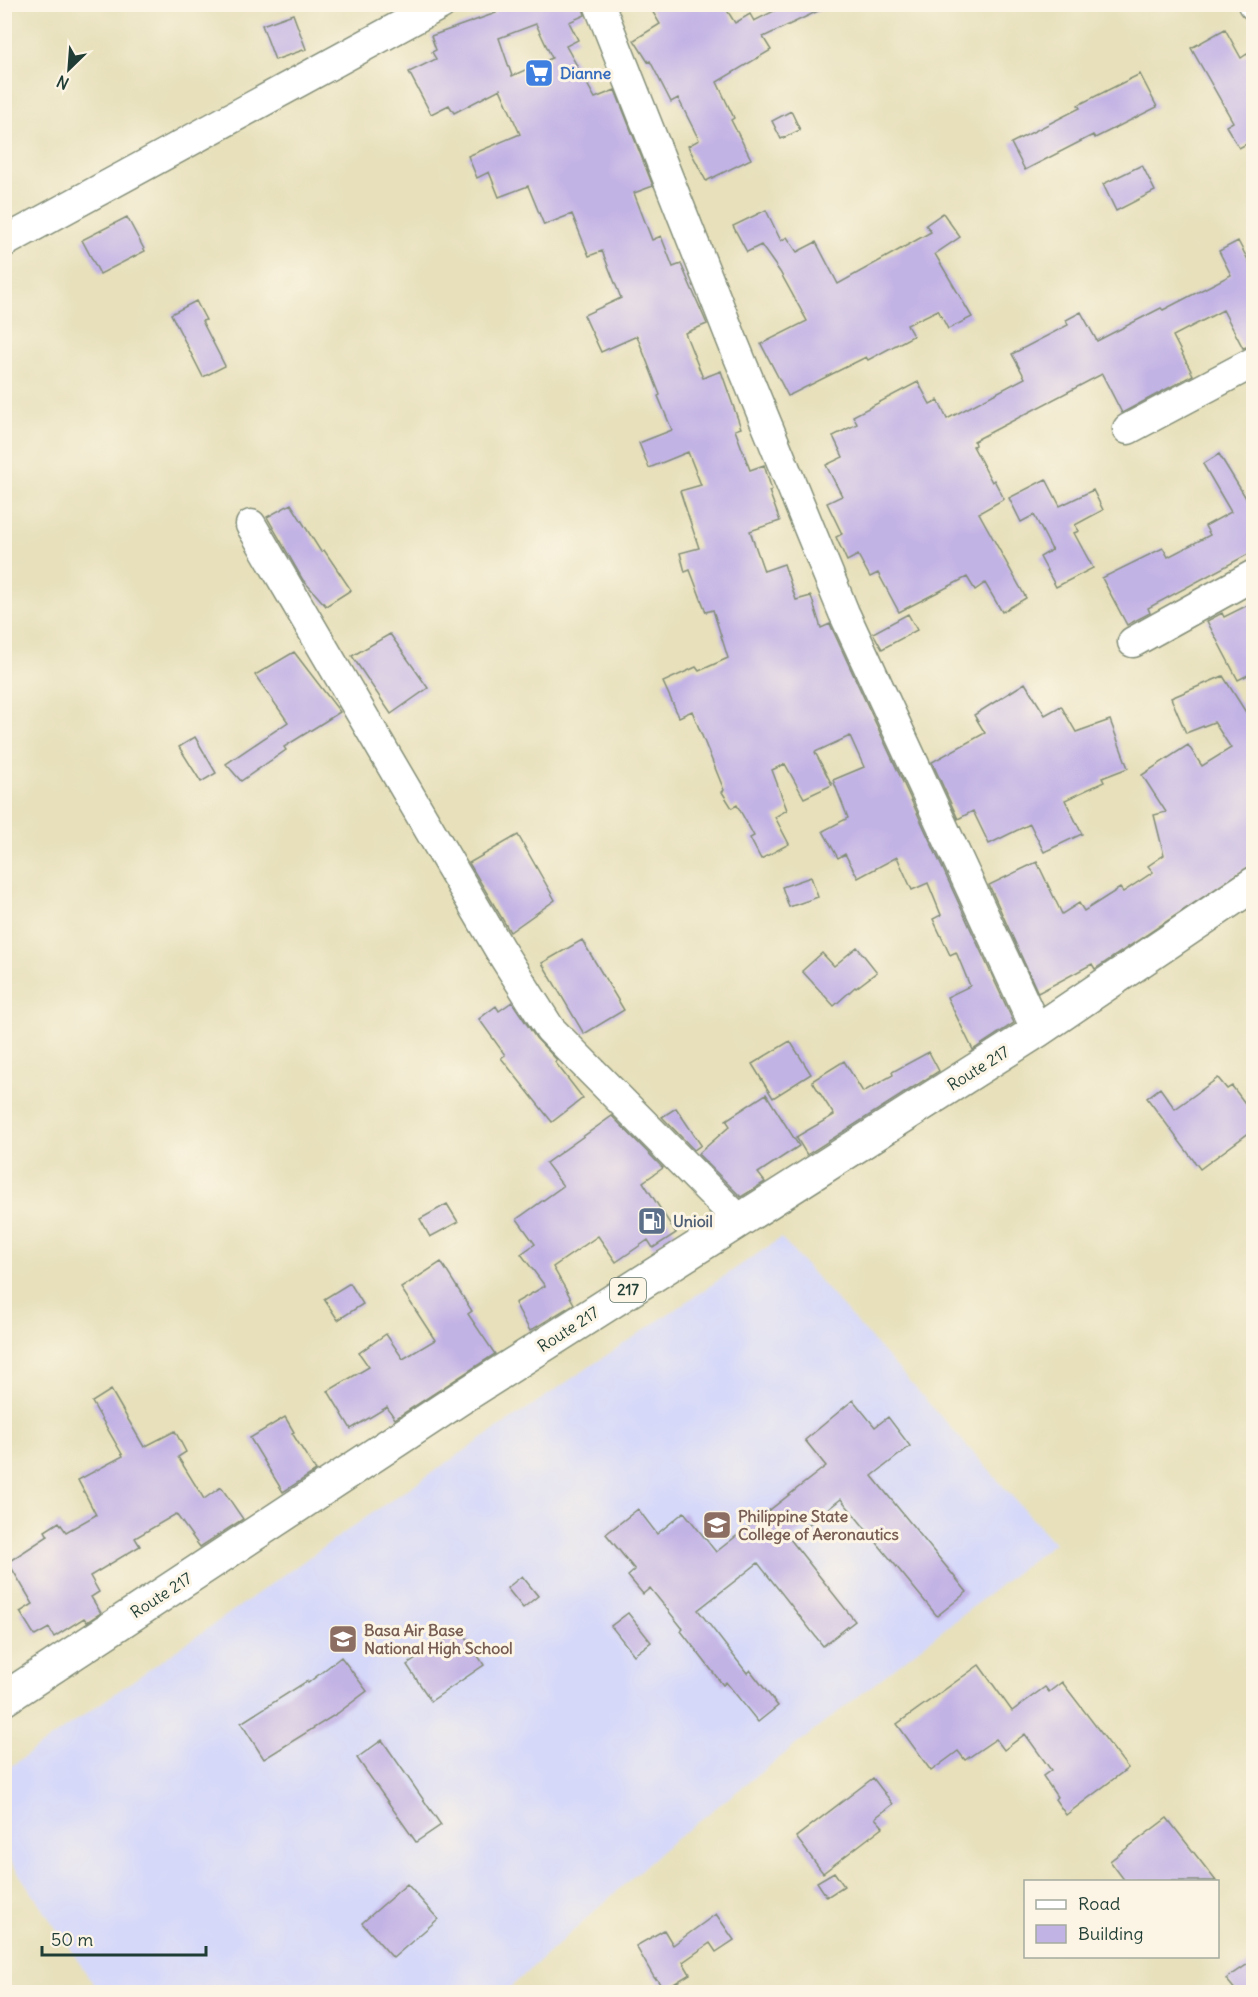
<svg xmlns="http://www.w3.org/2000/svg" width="1258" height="1997" font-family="Delius,sans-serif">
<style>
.built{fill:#d5d8f9}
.building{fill:#c2b3e5;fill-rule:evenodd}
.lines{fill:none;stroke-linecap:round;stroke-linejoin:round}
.minor-casing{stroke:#838e78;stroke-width:33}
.major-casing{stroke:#838e78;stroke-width:36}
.minor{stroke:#fff;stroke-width:30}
.major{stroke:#fff;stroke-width:33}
.labels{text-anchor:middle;stroke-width:6;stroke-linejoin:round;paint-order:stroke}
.shield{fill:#fcf5e5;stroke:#617469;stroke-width:1.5}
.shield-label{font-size:15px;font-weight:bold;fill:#1f3d34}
.shop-label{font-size:16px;font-weight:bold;fill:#366cbe;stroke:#fcf5e5;text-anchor:start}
.street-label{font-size:16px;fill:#1f3d34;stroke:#fcf5e5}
.service-label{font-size:16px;font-weight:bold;fill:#4e5e75;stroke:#fcf5e5;text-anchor:start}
.education-label{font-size:16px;font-weight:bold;fill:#785e54;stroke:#fcf5e5;text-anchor:start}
</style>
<rect width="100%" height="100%" fill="#fcf5e5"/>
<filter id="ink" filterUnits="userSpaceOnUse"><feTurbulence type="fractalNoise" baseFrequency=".0167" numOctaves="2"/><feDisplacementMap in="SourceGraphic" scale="12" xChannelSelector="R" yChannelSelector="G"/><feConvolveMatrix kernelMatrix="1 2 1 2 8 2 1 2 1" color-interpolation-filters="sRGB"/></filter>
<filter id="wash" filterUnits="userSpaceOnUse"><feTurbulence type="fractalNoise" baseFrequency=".008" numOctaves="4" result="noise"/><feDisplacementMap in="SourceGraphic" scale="24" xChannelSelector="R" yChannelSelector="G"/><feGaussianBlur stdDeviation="1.35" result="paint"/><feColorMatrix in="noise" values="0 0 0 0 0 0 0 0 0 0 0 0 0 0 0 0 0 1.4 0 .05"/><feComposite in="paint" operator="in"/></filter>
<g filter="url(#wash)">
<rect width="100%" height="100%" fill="#e7e0bb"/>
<path class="built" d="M781 1238 1054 1543 667 1846 505 1992H99L5 1853 4 1771 381 1507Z"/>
<g id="blocks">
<path class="building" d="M493 4H582L585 15 569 22 578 40 566 46 595 98 615 90 653 186 634 193 652 240 661 236 673 267 681 264 707 324 685 333 703 378 721 371 741 428 735 430 750 470 764 465 772 490 769 491 780 521 750 531 764 571 784 564 796 600 811 596 821 628 830 624 1014 1023 973 1050 947 997 970 986 956 952 950 955 933 919 941 915 928 883 912 890 897 857 858 878 845 854 838 858 823 831 848 818 833 780 864 767 850 736 815 752 832 785 804 798 785 764 772 770 787 810 775 817 789 844 761 859 750 838 754 836 737 805 732 808 722 792 724 790 692 711 679 717 663 682 696 667 699 671 728 658 713 610 706 612 690 570 685 572 680 553 699 548 680 491 701 485 688 452 649 468 639 443 672 430 658 396 660 395 637 336 601 352 584 315 621 298 602 251 589 256 572 214 544 225 528 186 499 197 489 172 477 178 468 156 520 134 500 89 454 113 449 105 431 114 409 72 436 59 432 52 436 50 431 36 496 13ZM536 24 552 58 512 76 499 38Z
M648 4H723L735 23 750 14 754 21 788 4H833L763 37 771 50 717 82 734 118 731 120 751 159 706 181 688 146 699 140 678 98 671 102 650 61 648 62 634 40 660 24Z
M293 14 306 49 275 60 262 25Z
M1225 29 1241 58 1247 54 1254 64V140L1239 148 1226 126 1233 122 1191 48Z
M1140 74 1157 107 1095 138 1093 135 1025 170 1011 143 1080 108 1078 105Z
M791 111 800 130 781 139 772 121Z
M1142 165 1155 191 1116 211 1103 184Z
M766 210 781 241 787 237 797 252 816 242 838 284 931 232 926 225 943 213 960 237 935 254 972 317 948 329 938 310 907 325 913 336 868 360 866 357 788 396 761 344 807 321 780 272 761 245 747 252 733 226Z
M127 217 145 251 100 274 82 240Z
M1238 241 1254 271V345L1243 348 1223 310 1173 336 1193 375 1122 413 1102 374 974 441 975 445 973 446 992 482 994 480 1004 499 979 513 1026 598 1002 612 985 583 975 590 967 577 899 612 878 573 870 577 858 555 847 561 836 537 842 534 827 503 842 496 826 465 843 457 833 436 857 424 853 416 918 382 930 404 938 400 947 419 1025 378 1012 354 1068 325 1066 320 1081 312 1097 341 1161 308 1163 310 1231 275 1219 251Z
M196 301 206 320 202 321 225 366 203 377 171 314Z
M1219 454 1246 498 1254 494V551L1148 608 1150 613 1127 625 1102 578 1163 548 1168 557 1210 535 1205 526 1231 512 1203 464Z
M1046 479 1060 506 1093 490 1103 510 1075 525 1079 531 1074 533 1093 568 1056 587 1040 557 1052 550 1034 515 1021 522 1009 498Z
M291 504 321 552 324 550 351 590 326 606 303 580 267 517Z
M1254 602V672L1238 680 1207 621 1222 613 1224 617Z
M908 614 917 630 882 649 873 633Z
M390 634 428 688 391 714 352 656Z
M294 652 340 712 284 747 286 750 241 781 226 764 288 722 255 675Z
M1223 676 1254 725V863L1095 969 1092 964 1038 993 989 885 1037 862 1062 914 1079 903 1084 911 1120 888 1123 892 1153 872 1148 866 1164 855 1154 815 1166 812 1142 775 1188 745 1202 766 1231 748 1214 722 1186 733 1171 698Z
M1025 683 1045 715 1061 706 1076 732 1110 720 1128 768 1102 778 1104 782 1065 800 1082 834 1044 852 1030 824 989 844 973 811 958 819 932 762 985 733 974 715Z
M195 737 216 773 201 782 179 747Z
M518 835 555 900 510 932 469 863Z
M811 877 818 897 789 907 782 887Z
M582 940 624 1010 584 1034 542 963Z
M857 947 877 972 856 988 855 987 834 1006 802 971 822 953 834 966Z
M512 1002 536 1038 557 1060 555 1062 583 1098 552 1122 501 1058 505 1055 479 1019 496 1006 499 1011Z
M790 1041 811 1074 773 1098 752 1064Z
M929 1052 939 1071 807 1155 796 1137 834 1115 812 1081 844 1061 863 1092 893 1075 892 1072Z
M1218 1078 1227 1089 1232 1086 1254 1115V1129L1200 1169 1147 1098 1160 1088 1175 1109Z
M766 1094 799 1146 758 1173 765 1182 741 1197 698 1154 730 1126 726 1120Z
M676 1108 701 1145 694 1150 662 1117Z
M612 1116 663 1168 643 1182 676 1233 653 1248 648 1240 616 1262 598 1236 553 1267 574 1304 530 1331 515 1303 545 1286 521 1254 535 1244 517 1219 563 1186 546 1163Z
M447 1204 458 1222 430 1237 420 1219Z
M441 1262 472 1311 468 1314 495 1354 395 1419 387 1407 351 1429 328 1391 369 1367 359 1353 386 1334 403 1359 435 1340 401 1288Z
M350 1283 363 1304 338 1320 324 1299Z
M111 1390 144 1447 175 1431 186 1452 178 1457 204 1499 221 1487 243 1519 200 1547 176 1514 135 1538 140 1546 90 1576 99 1592 91 1597 101 1613 87 1622 84 1618 54 1637 49 1628 35 1636 20 1612 33 1604 8 1562 48 1536 45 1531 59 1522 66 1532 96 1515 78 1480 123 1456 92 1402Z
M853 1400 875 1427 888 1417 910 1446 872 1476 967 1592 937 1616 841 1499 790 1539 855 1621 823 1646 758 1563 698 1610 747 1673 750 1670 778 1706 758 1722 726 1682 723 1685 681 1631 683 1629 650 1588 643 1594 628 1576 635 1570 606 1534 638 1509 657 1534 684 1512 716 1552 826 1466 805 1440Z
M285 1417 294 1432 292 1433 316 1471 283 1492 250 1438Z
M522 1576 538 1596 523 1608 507 1588Z
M628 1613 651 1642 634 1655 611 1626Z
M461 1629 484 1665 431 1701 407 1665Z
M341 1657 367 1691 338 1713 264 1759 241 1723 307 1681 308 1683Z
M979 1665 1012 1711 1045 1687 1049 1692 1062 1682 1128 1768 1066 1815 1055 1799 1057 1797 1043 1776 1051 1770 1025 1734 1004 1750 996 1739 965 1760 958 1751 931 1771 897 1724Z
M382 1740 441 1825 416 1842 357 1758Z
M873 1778 893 1804 875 1818 883 1827 823 1873 796 1837Z
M1167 1818 1216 1881H1125L1110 1861Z
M834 1872 844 1886 827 1897 817 1882Z
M407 1884 438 1919 393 1958 362 1923Z
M716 1914 734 1940 716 1952 710 1943 683 1962 690 1974 664 1990 656 1978 655 1979 636 1946 664 1930 673 1945Z
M1254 1960V1992H1237L1226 1979Z"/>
</g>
</g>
<g filter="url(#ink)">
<use href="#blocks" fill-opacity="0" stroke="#838e78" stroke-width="1.5"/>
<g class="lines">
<g class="minor-casing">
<path id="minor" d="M599 4 734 345 844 613 1037 1031
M1253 4 1254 5
M4 242 441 4
M1128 429 1254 362
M251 525 500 950 550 1029 739 1220
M1133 642 1254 575"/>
</g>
<g class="major-casing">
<path id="major" d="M4 1699 459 1399 1037 1031 1254 884"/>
</g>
<use href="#minor" class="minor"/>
<use href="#major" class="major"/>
</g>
</g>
<defs>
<g id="supermarket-square" transform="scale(1.5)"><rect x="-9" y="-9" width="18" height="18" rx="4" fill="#3f7fe0" stroke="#fcf5e5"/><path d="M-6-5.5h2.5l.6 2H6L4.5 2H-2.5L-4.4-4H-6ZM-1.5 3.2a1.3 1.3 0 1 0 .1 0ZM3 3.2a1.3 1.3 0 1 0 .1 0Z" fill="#fff"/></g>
<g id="fuel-square" transform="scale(1.5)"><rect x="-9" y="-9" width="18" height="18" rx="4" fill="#5c6f8a" stroke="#fcf5e5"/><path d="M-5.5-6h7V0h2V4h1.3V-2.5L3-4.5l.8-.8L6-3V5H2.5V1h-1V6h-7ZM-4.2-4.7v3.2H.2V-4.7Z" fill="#fff"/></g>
<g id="university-square" transform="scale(1.5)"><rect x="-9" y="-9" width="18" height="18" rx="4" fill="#8d6e63" stroke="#fcf5e5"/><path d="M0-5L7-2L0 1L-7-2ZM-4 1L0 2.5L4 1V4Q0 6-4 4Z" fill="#fff"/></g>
<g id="school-square" transform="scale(1.5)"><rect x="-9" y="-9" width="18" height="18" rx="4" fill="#8d6e63" stroke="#fcf5e5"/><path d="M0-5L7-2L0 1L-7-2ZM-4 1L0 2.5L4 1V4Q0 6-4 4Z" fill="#fff"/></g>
</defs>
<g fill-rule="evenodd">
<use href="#supermarket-square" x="539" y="73"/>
<use href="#fuel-square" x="652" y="1221"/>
<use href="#university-square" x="717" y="1525"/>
<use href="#school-square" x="343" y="1639"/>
</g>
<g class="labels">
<rect class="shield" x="610" y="1278" width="36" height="24" rx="4.5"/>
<g class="shield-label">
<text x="628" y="1295">217</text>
</g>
<g class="shop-label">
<text x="560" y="79">Dianne</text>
</g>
<g class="street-label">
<text transform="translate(978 1068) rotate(-32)" y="6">Route 217</text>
<text transform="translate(568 1329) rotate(-33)" y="6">Route 217</text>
<text transform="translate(161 1595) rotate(-33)" y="6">Route 217</text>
</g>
<g class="service-label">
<text x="673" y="1227">Unioil</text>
</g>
<g class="education-label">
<text x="738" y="1522">Philippine State<tspan x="738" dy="18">College of Aeronautics</tspan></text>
<text x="364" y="1636">Basa Air Base<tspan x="364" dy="18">National High School</tspan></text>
</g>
</g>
<rect width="1258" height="1997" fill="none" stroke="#fcf5e5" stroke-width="24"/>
<rect x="1024" y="1880" width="195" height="78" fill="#fcf5e5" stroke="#a4ab9e" stroke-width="1.5"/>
<rect x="1036" y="1900" width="30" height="9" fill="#ffffff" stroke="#a4ab9e" stroke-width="1.5"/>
<text x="1078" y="1910" font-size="18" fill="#1f3d34">Road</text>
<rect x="1036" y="1925" width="30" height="18" fill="#c2b3e5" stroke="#a4ab9e" stroke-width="1.5"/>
<text x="1078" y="1940" font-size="18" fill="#1f3d34">Building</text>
<g transform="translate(69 69) rotate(205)" stroke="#fcf5e5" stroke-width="4.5" paint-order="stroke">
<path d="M0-4.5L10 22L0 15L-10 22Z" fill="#1f3d34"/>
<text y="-9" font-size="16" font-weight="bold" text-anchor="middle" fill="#1f3d34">N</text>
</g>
<path d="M42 1946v9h164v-9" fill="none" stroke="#1f3d34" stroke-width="3"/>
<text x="51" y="1946" font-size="18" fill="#1f3d34" stroke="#fcf5e5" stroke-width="4.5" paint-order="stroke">50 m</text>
</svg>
